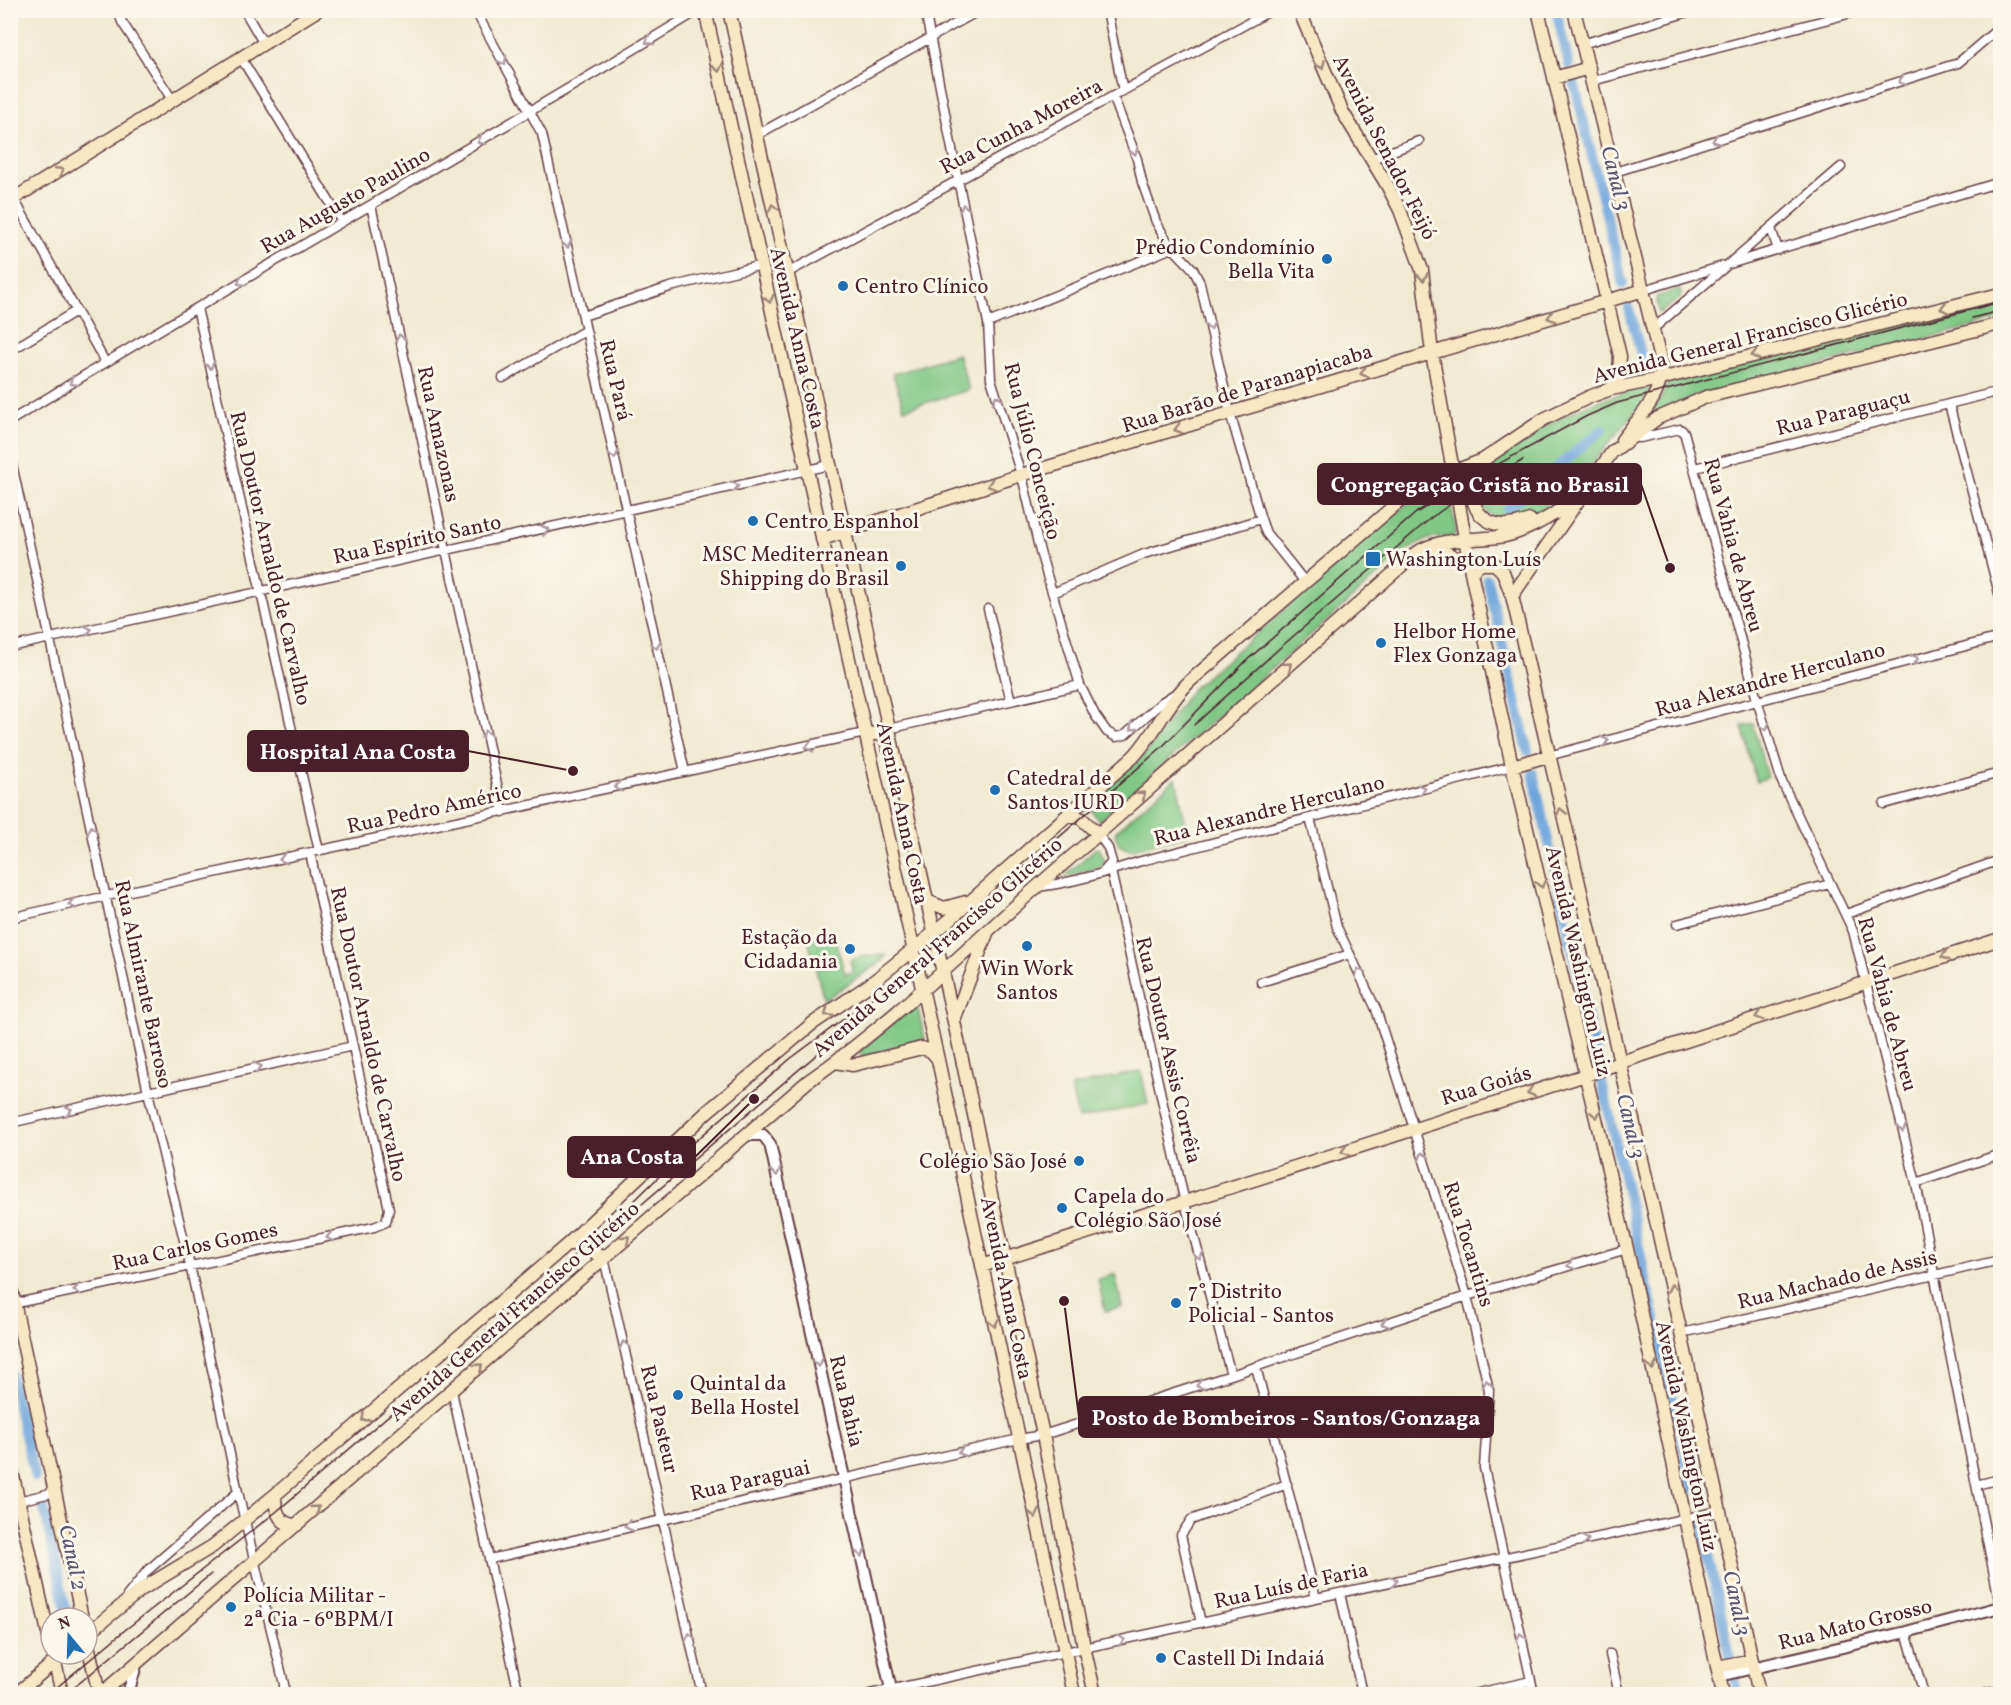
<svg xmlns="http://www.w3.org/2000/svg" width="2011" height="1705" font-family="Vollkorn,serif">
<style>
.green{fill:#80c884;stroke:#657458;stroke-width:1.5}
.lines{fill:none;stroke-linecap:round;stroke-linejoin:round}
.canal{stroke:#6ea5dc;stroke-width:10}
.minor-casing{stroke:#633d44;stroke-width:11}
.tertiary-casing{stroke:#633d44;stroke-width:14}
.secondary-casing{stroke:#633d44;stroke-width:15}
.minor{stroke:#fff;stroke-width:8}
.tertiary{stroke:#fff;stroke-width:10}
.secondary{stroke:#f7e8c3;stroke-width:12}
.tram{stroke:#4a1f2b;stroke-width:1.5}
.oneway{stroke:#ae9aa0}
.oneway2{stroke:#a08477}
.poi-dot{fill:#1f6fb2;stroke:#fbf7ec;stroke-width:2}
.labels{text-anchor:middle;stroke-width:6;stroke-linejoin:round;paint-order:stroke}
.street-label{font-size:21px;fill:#4a1f2b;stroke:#fbf7ec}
.poi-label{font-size:21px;fill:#4a1f2b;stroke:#fbf7ec;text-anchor:start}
.water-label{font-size:22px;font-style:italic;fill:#585572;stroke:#fbf7ec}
.leader{fill:none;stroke:#4a1f2b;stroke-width:2}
.callout-dot{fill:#4a1f2b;stroke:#fbf7ec;stroke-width:2}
.callout{fill:#4a1f2b;stroke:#4a1f2b;stroke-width:2}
.callout-label{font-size:22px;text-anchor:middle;font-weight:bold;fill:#fff}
</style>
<rect width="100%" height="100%" fill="#fbf7ec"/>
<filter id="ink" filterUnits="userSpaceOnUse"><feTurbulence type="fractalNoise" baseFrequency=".0167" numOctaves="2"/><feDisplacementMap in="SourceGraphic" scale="12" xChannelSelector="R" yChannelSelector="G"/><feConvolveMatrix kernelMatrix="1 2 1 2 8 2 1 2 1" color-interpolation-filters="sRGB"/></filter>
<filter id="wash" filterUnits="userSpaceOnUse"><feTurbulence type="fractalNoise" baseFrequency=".008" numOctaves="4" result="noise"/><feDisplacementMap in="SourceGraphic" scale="24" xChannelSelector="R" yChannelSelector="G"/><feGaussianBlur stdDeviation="1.35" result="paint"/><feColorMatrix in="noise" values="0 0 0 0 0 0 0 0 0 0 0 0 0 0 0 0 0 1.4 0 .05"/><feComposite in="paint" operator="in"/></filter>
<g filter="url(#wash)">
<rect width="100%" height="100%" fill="#f1ead2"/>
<path class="green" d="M1679 289 1681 293 1680 298 1659 313 1656 297Z
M2000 299V320L1697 395 1654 414 1652 412 1663 395 1667 383Z
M958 354 969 390 904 409 893 374Z
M1649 387 1650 392 1647 398C1631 417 1615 436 1599 455 1586 470 1575 487 1558 499 1533 516 1491 538 1479 497 1476 487 1479 474 1485 466 1504 455 1521 441 1540 429 1574 408 1610 395 1649 387Z
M1446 481 1457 535 1428 539 1407 550 1099 821 1089 806 1143 756 1192 689 1409 502Z
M1753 723 1767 778 1756 781 1742 726Z
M1176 778 1188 835 1129 850 1119 845 1115 834 1117 830Z
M1099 848 1105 860 1104 864 1097 868 1070 876 1066 875 1095 849Z
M833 931 845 974 853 972 850 960 865 956 886 955 883 961 824 1000 806 932H808L810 937Z
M915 1005H917L925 1039 864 1056 860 1054 861 1050Z
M1141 1071 1148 1104 1078 1119 1071 1087Z
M1115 1274 1122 1307 1105 1311 1098 1279Z"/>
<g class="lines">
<path class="canal" d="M1556 10 1569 65
M1574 82 1623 284
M1629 308 1641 354 1642 372
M1507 509 1603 429
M1487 579 1528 751
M1533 773 1693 1489
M10 1373 35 1477
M43 1504 68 1618
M1701 1522 1730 1656
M1735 1679 1739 1694"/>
</g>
</g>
<g filter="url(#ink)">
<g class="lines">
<g class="minor-casing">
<path id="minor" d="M118 10 122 22 173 101
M244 10 264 44
M475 10 542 134 685 772
M925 10 958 180 988 323 991 379 1024 484 1040 552 1080 685 1095 715 1107 732 1116 737 1125 735 1162 702 1176 693
M1107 10 1123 91
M1582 44 1695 10
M241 58 342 222
M1592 81 1863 10
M1113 96 1137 159 1142 182 1156 222 1169 244 1193 269 1200 283 1230 413 1261 519 1266 533 1305 582
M757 135 980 10
M1371 159 1419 141
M1615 172 1958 63 2000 27
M11 198 14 199 105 362
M371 205 503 812
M1771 228 1778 250
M787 273 1272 10
M1644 290 2000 182
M197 308 319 851
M583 316 670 287 762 265
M988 323 1172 248
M1653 329 1841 167
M10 351 76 311
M503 378 586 330
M1949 404 2000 597
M10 421C237 280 471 149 699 10
M1632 437 1640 438 1680 429 1684 432 1757 700 1782 782 1853 931 1916 1183 2000 1605
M10 455 148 1092 190 1265 238 1492 284 1684V1694
M1695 468 2000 391
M1053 593 1144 554 1261 519
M988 609 1011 701
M10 647 830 465
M888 729 1080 685
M1548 756 2000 637
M1884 804 2000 773
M1310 818 1337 927 1376 1009 1467 1296 1489 1390 1484 1468 1534 1694
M1098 834 1108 848 1112 862 1104 871
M1111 871 1185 1203 1231 1375
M1037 887C1072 883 1107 872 1141 861L1512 766
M1846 914 2000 860
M10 918 107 896 865 733
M1677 924 1830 884
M1261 982 1350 954
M10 1123 353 1046
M1916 1183 2000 1154
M604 1258 702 1694
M12 1304 374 1227 386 1222 389 1209 310 853
M1682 1333 2000 1260
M1256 1367 1316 1598
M452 1391 519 1694
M1976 1485 2000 1479
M10 1503 55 1492
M490 1559 1019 1439 1043 1435 1231 1375 1467 1296 1627 1249
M1340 1593 1362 1694
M127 1596 147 1571 238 1492
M1201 1623 1181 1535 1191 1520 1287 1484
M1906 1632 1924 1694
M1610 1654 1619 1694
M870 1694 1720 1511
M1473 1694 1531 1681
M1983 1694 2000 1690"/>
</g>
<g class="tertiary-casing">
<path id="tertiary" d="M746 1135H763L770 1144 892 1694
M1719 1676 1906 1632 2000 1607
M128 1694 136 1665"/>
</g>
<g class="secondary-casing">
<path id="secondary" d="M705 10 938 1060 1074 1694
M729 10 954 1022 1043 1435 1084 1647 1095 1694
M1299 10 1342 111 1387 185 1400 210 1422 270 1432 353 1471 572 1512 766 1627 1249 1723 1694
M1538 10 1620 356 1619 375 1611 389
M1574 10 1661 363C1664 395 1640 416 1622 440
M1554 78 1589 68
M10 201 318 10
M1482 461C1466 483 1468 521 1502 525 1512 526 1521 523 1530 520
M822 539 1021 475 1644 290
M1429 549 1446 553 1470 564
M1471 572 1481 564H1495L1503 572 1512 596C1598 962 1682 1327 1759 1694
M1512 596 1612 452 1658 418 1706 397 2000 324
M865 733 881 734 886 740 888 748
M1512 766 1548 756
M1068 814 1082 819 1098 834
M927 901 944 908 966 902
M954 1020 987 933
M835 1062 853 1065 922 1048 931 1051 938 1059
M568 1244H579L604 1258
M982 1266 1595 1072 1621 1062 2000 939
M10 1283 82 1618
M10 1463 51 1646
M275 1495C275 1511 279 1525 297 1525
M87 1634 142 1589 213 1546 275 1495 568 1244 708 1111 812 1024 869 985 946 923 1133 757C1155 734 1167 703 1190 681L1409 493 1429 481 1483 460 1544 419 1589 397 1611 389 1660 379 2000 294
M87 1640 99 1694
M54 1658 62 1694
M1717 1667 1752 1660
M16 1694 64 1654
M101 1694 807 1082C908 1012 993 921 1088 843L1415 554C1440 536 1477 541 1505 536 1532 530 1556 512 1580 498"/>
</g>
<use href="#minor" class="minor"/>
<use href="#tertiary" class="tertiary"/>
<use href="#secondary" class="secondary"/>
<path class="tram" d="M1972 318 2000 311
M1194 725 1282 646 1432 517 1458 499 1523 460
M642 1204 865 1013
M49 1694 125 1630 276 1512 543 1283 626 1209 691 1145 790 1059 892 983 916 963 1163 746 1246 661 1416 513 1456 487 1587 416 1617 403 2000 302
M66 1694 211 1574"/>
</g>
<defs><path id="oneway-chevron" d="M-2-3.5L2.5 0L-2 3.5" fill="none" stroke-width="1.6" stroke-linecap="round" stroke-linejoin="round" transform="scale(1.5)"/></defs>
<g class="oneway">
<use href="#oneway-chevron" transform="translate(649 41) rotate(149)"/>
<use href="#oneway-chevron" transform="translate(503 61) rotate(61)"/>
<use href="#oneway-chevron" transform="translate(1902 81) rotate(162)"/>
<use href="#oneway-chevron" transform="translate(1716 140) rotate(162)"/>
<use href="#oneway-chevron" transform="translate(481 141) rotate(150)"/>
<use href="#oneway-chevron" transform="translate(1134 151) rotate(70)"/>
<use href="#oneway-chevron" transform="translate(964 208) rotate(-102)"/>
<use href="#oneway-chevron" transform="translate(567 244) rotate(77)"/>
<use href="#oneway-chevron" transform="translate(241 282) rotate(149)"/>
<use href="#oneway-chevron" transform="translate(1210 326) rotate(77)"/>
<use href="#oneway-chevron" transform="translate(400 338) rotate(-102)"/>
<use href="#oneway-chevron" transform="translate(210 365) rotate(78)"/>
<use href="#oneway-chevron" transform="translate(73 382) rotate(148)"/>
<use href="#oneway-chevron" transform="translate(997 399) rotate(-107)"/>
<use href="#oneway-chevron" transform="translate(614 455) rotate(77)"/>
<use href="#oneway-chevron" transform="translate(735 486) rotate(-13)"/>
<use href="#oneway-chevron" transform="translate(545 530) rotate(-13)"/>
<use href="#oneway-chevron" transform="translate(88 630) rotate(-12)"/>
<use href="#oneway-chevron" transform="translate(656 645) rotate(78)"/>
<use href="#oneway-chevron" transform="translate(1915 659) rotate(-15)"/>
<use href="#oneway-chevron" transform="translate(1133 727) rotate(138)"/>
<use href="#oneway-chevron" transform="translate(1765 727) rotate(73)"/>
<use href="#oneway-chevron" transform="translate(486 734) rotate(-102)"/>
<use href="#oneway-chevron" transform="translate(1605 741) rotate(-15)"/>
<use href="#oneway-chevron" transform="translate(809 747) rotate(168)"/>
<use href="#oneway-chevron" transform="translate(618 787) rotate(168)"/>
<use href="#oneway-chevron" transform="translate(1422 789) rotate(-14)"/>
<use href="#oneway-chevron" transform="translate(92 830) rotate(-102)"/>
<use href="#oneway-chevron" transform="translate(283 859) rotate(168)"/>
<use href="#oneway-chevron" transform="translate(72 904) rotate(167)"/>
<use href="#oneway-chevron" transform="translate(1359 972) rotate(-116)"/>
<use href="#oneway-chevron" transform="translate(258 1067) rotate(-13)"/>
<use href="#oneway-chevron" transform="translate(68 1110) rotate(-13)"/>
<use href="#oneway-chevron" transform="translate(1902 1128) rotate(76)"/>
<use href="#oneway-chevron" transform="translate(1423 1156) rotate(-108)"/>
<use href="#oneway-chevron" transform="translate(776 1172) rotate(77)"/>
<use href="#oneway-chevron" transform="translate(330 1237) rotate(168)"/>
<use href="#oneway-chevron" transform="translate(1199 1256) rotate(75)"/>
<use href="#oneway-chevron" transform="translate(1571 1265) rotate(164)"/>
<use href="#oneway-chevron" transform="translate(77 1290) rotate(168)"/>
<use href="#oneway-chevron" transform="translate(1385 1323) rotate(161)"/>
<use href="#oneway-chevron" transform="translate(624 1345) rotate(-103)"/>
<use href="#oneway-chevron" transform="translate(818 1363) rotate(77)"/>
<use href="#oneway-chevron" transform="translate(1487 1384) rotate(-100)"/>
<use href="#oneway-chevron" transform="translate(1200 1385) rotate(162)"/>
<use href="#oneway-chevron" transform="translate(962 1452) rotate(167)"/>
<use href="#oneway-chevron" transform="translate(628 1526) rotate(167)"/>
<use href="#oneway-chevron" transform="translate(1585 1540) rotate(-12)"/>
<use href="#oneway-chevron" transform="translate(861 1553) rotate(78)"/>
<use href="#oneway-chevron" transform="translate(1394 1581) rotate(-12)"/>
<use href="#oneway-chevron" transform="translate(690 1637) rotate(-102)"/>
<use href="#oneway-chevron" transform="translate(1521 1637) rotate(-102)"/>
<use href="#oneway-chevron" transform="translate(1121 1640) rotate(-12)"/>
</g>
<g class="oneway2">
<use href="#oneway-chevron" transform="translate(1321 65) rotate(66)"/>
<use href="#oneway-chevron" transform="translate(718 68) rotate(77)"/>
<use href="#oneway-chevron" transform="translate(60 171) rotate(-32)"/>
<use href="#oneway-chevron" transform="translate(773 208) rotate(-103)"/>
<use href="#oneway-chevron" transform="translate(1423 277) rotate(80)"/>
<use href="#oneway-chevron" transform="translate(769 299) rotate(77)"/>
<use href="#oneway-chevron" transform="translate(1944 308) rotate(166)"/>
<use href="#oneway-chevron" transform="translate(1551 317) rotate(163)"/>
<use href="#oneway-chevron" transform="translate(1755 355) rotate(166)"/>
<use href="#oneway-chevron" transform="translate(1364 373) rotate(163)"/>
<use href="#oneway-chevron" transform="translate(1178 429) rotate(164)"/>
<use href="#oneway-chevron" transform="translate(991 485) rotate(162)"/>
<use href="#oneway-chevron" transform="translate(1288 666) rotate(-41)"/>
<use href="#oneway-chevron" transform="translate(1142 795) rotate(-41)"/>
<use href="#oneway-chevron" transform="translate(1561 812) rotate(-103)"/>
<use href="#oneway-chevron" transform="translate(1541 884) rotate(76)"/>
<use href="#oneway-chevron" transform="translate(1945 956) rotate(163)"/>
<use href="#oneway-chevron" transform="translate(828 1013) rotate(145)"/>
<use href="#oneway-chevron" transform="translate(1759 1016) rotate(162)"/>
<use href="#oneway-chevron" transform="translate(1531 1092) rotate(163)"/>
<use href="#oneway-chevron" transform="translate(1596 1114) rotate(77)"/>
<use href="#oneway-chevron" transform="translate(1345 1151) rotate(162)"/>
<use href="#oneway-chevron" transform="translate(626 1239) rotate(-41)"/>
<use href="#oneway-chevron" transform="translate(1672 1288) rotate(-103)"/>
<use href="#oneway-chevron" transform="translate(994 1323) rotate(78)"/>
<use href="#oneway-chevron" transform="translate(1652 1366) rotate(78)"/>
<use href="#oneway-chevron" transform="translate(479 1367) rotate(-41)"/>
<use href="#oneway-chevron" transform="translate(365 1418) rotate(139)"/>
<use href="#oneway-chevron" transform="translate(316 1509) rotate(-41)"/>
<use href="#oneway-chevron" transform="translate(1035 1514) rotate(78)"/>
</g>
</g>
<g class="poi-dot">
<circle cx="1327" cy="259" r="6"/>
<circle cx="843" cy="286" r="6"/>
<circle cx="753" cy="521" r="6"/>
<rect x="1365" y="551" width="16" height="16" rx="3"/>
<circle cx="901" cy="566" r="6"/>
<circle cx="1381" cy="643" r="6"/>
<circle cx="995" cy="790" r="6"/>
<circle cx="1027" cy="946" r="6"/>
<circle cx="850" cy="949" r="6"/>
<circle cx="1079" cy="1161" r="6"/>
<circle cx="1062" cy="1208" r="6"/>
<circle cx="1176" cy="1303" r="6"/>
<circle cx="678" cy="1395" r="6"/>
<circle cx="231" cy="1607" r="6"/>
<circle cx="1161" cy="1658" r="6"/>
</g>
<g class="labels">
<g class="street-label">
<text transform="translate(1021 126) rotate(-28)" y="7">Rua Cunha Moreira</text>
<text transform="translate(1385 147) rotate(63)" y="7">Avenida Senador Feijó</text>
<text transform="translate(345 200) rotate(-30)" y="7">Rua Augusto Paulino</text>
<text transform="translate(1750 337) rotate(-14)" y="7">Avenida General Francisco Glicério</text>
<text transform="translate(798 338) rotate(77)" y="7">Avenida Anna Costa</text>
<text transform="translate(616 380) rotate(77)" y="7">Rua Pará</text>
<text transform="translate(1247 388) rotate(-17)" y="7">Rua Barão de Paranapiacaba</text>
<text transform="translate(1843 412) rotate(-14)" y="7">Rua Paraguaçu</text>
<text transform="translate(439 434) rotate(78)" y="7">Rua Amazonas</text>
<text transform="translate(1033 451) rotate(76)" y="7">Rua Júlio Conceição</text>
<text transform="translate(417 539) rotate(-12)" y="7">Rua Espírito Santo</text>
<text transform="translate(1734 545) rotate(75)" y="7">Rua Vahia de Abreu</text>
<text transform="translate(271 558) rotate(77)" y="7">Rua Doutor Arnaldo de Carvalho</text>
<text transform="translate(1770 679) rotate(-15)" y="7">Rua Alexandre Herculano</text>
<text transform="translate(434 808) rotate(-12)" y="7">Rua Pedro Américo</text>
<text transform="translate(1269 810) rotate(-14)" y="7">Rua Alexandre Herculano</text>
<text transform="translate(903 813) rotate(78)" y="7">Avenida Anna Costa</text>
<text transform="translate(937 947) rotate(-41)" y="7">Avenida General Francisco Glicério</text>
<text transform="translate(1579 961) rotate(77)" y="7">Avenida Washington Luiz</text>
<text transform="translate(144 984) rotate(78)" y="7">Rua Almirante Barroso</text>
<text transform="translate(1888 1004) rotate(75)" y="7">Rua Vahia de Abreu</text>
<text transform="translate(369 1034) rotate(78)" y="7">Rua Doutor Arnaldo de Carvalho</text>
<text transform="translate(1169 1050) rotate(77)" y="7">Rua Doutor Assis Corrêia</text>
<text transform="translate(1486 1085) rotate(-17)" y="7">Rua Goiás</text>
<text transform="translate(1469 1244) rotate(73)" y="7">Rua Tocantins</text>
<text transform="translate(195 1246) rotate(-12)" y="7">Rua Carlos Gomes</text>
<text transform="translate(1837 1279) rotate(-13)" y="7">Rua Machado de Assis</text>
<text transform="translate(1007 1288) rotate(78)" y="7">Avenida Anna Costa</text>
<text transform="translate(514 1311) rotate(-41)" y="7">Avenida General Francisco Glicério</text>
<text transform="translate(847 1401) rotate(77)" y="7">Rua Bahia</text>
<text transform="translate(660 1419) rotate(77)" y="7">Rua Pasteur</text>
<text transform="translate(1687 1436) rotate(78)" y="7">Avenida Washington Luiz</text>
<text transform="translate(750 1480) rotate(-13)" y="7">Rua Paraguai</text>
<text transform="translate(1291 1585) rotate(-12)" y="7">Rua Luís de Faria</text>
<text transform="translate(1855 1624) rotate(-14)" y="7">Rua Mato Grosso</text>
</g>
<g class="poi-label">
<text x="1315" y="254" text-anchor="end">Prédio Condomínio<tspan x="1315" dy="24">Bella Vita</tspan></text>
<text x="855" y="293">Centro Clínico</text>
<text x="765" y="528">Centro Espanhol</text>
<text x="889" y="561" text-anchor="end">MSC Mediterranean<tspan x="889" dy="24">Shipping do Brasil</tspan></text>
<text x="1386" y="566">Washington Luís</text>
<text x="1393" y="638">Helbor Home<tspan x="1393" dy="24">Flex Gonzaga</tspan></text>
<text x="1007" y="785">Catedral de<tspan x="1007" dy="24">Santos IURD</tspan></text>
<text x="838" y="944" text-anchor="end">Estação da<tspan x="838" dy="24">Cidadania</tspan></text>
<text x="1027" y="975" text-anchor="middle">Win Work<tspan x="1027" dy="24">Santos</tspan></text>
<text x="1067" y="1168" text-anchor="end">Colégio São José</text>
<text x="1074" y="1203">Capela do<tspan x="1074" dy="24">Colégio São José</tspan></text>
<text x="1188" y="1298">7° Distrito<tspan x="1188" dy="24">Policial - Santos</tspan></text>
<text x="690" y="1390">Quintal da<tspan x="690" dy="24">Bella Hostel</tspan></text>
<text x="243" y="1602">Polícia Militar -<tspan x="243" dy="24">2ª Cia - 6ºBPM/I</tspan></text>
<text x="1173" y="1665">Castell Di Indaiá</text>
</g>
<g class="water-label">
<text transform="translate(1617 178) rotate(76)" y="8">Canal 3</text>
<text transform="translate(1632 1126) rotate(77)" y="8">Canal 3</text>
<text transform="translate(74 1557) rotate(78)" y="8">Canal 2</text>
<text transform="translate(1738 1603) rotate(78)" y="8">Canal 3</text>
</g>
</g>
<path class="leader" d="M1670 568L1641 484M573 771L468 751M754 1099L695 1157M1064 1301L1079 1417"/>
<g class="callout-dot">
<circle cx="1670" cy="568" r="6"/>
<circle cx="573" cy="771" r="6"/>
<circle cx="754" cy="1099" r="6"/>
<circle cx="1064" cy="1301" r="6"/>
</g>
<g class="callout">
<rect x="1318" y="464" width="323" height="40" rx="6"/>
<rect x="248" y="731" width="220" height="40" rx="6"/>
<rect x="568" y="1137" width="127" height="40" rx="6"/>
<rect x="1079" y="1397" width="414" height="40" rx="6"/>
</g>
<g class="callout-label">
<text x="1480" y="492">Congregação Cristã no Brasil</text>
<text x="358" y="759">Hospital Ana Costa</text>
<text x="632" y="1164">Ana Costa</text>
<text x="1286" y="1425">Posto de Bombeiros - Santos/Gonzaga</text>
</g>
<rect width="2011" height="1705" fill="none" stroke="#fbf7ec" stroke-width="36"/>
<g transform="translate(69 1636) rotate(341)"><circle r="28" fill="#fbf7ec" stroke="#b4a19f" stroke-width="1.5"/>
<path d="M0-4.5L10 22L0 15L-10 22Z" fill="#1f6fb2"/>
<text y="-9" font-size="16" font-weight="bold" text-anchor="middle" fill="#4a1f2b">N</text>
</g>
</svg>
